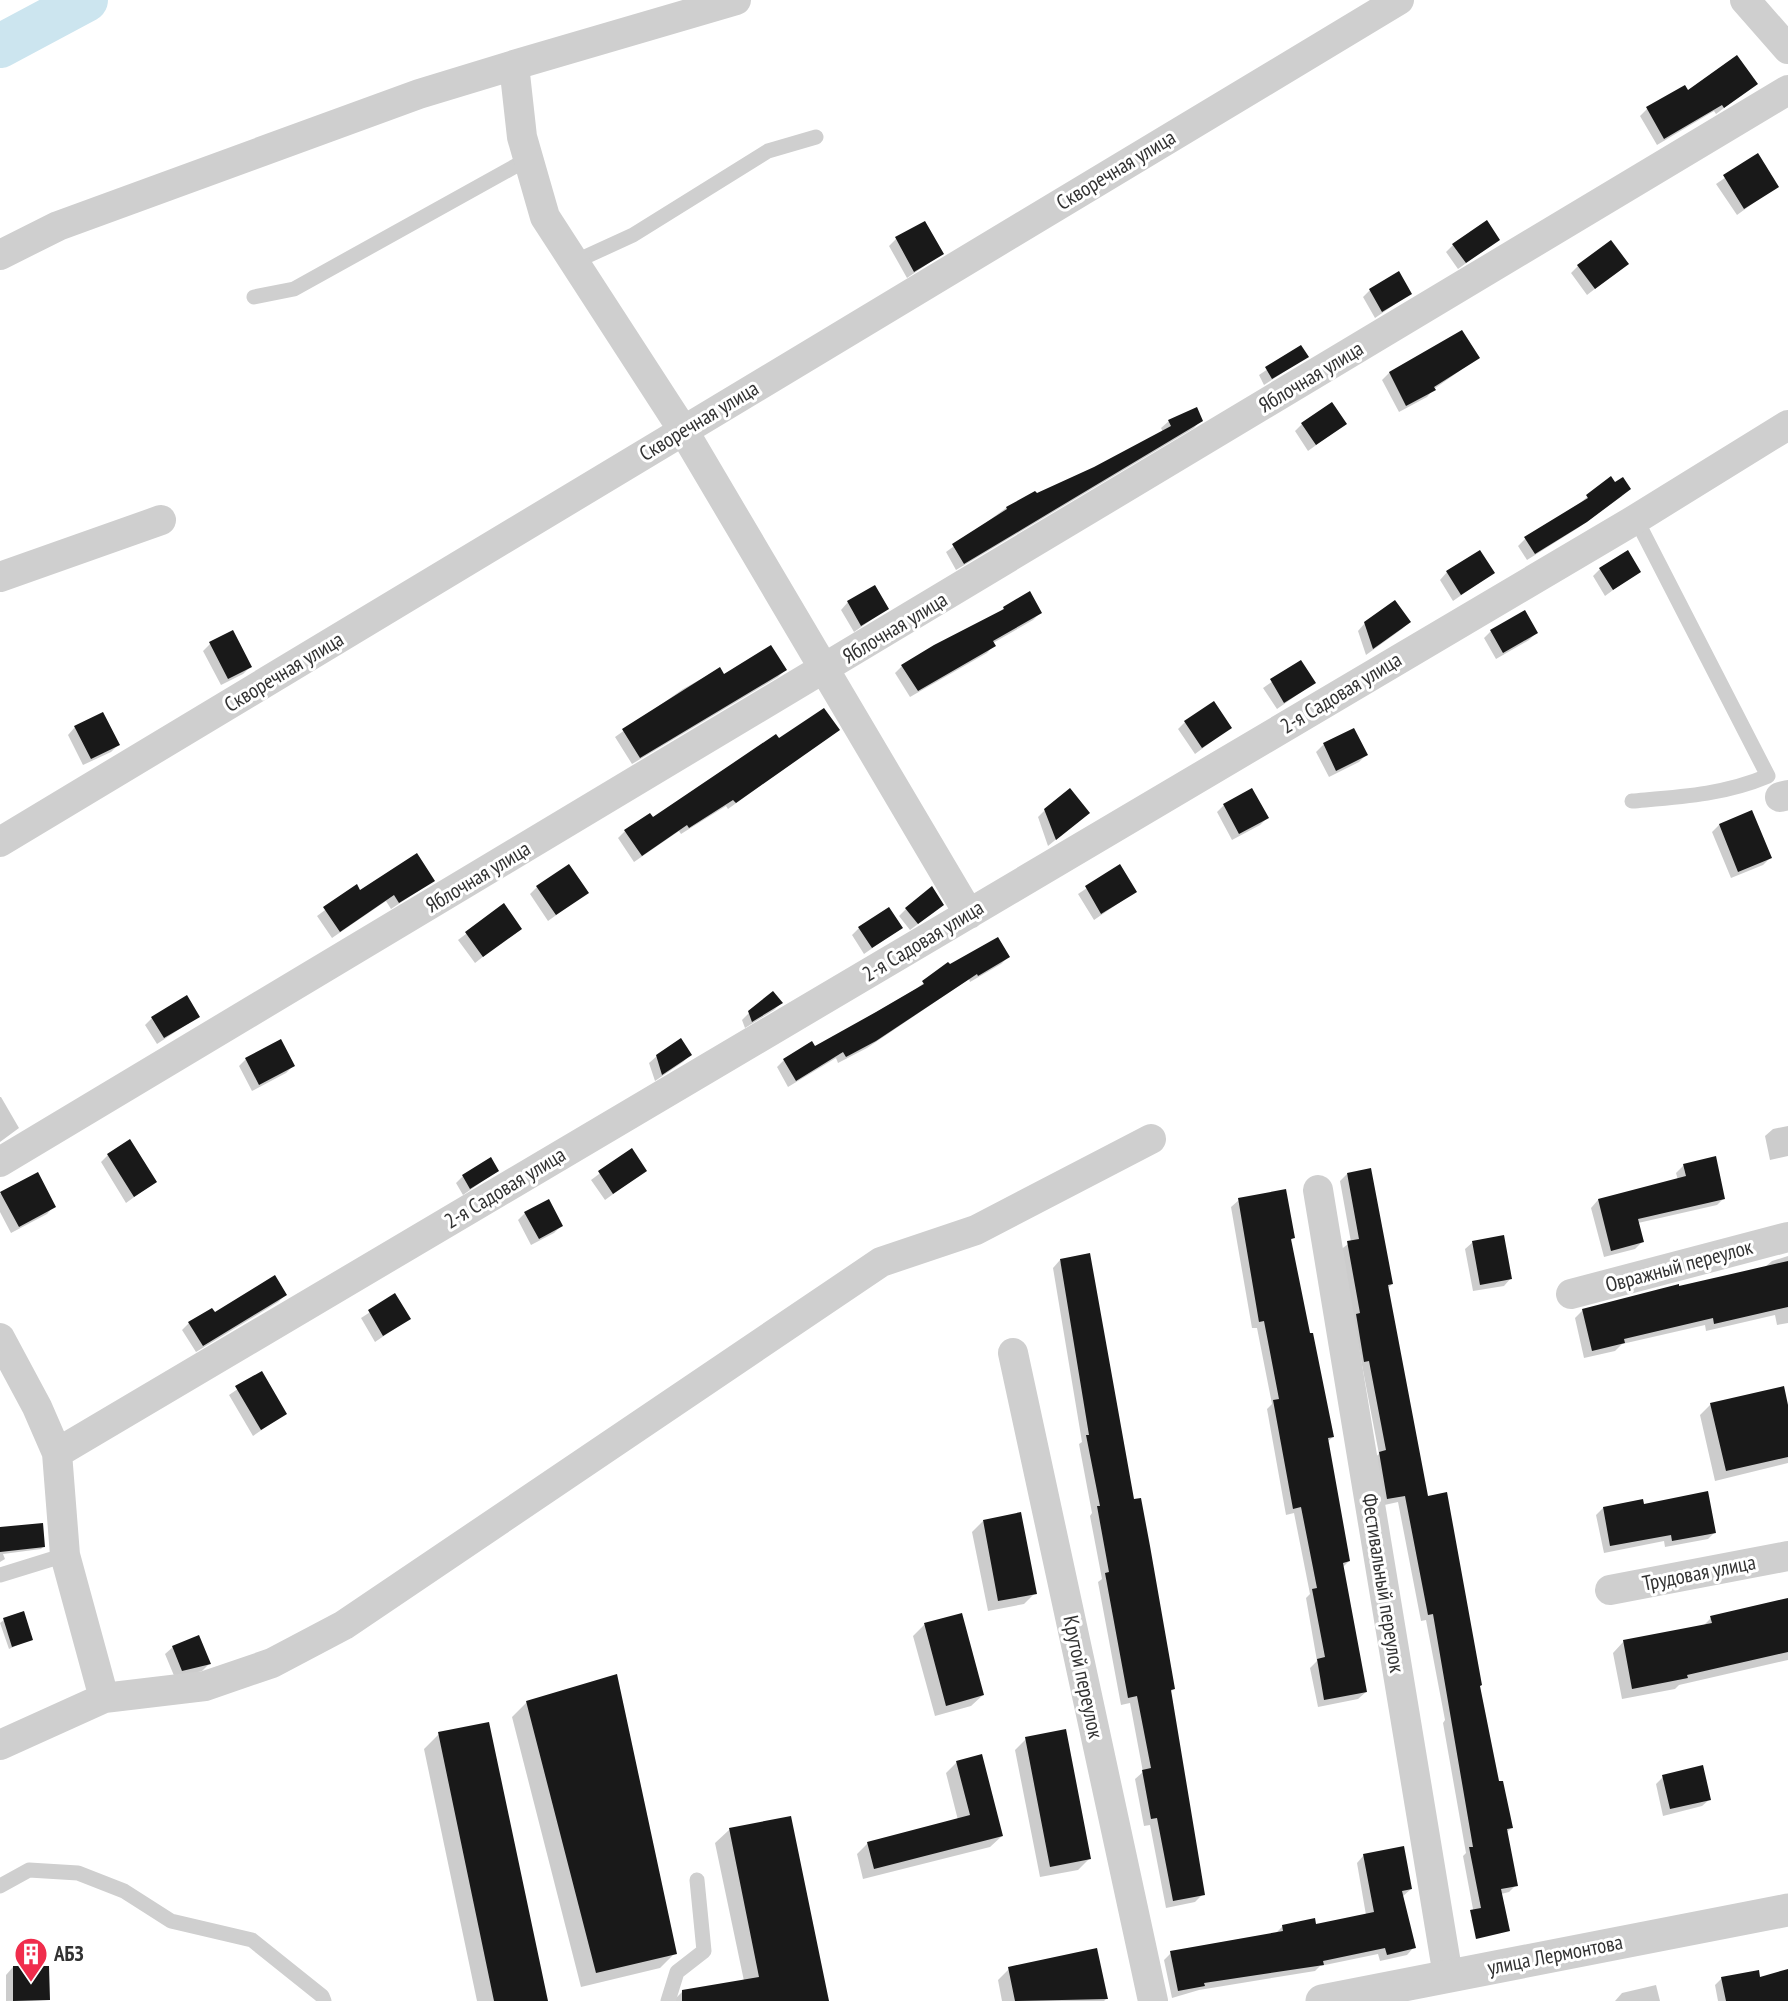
<svg xmlns="http://www.w3.org/2000/svg" width="1788" height="2001" font-family="'PT Sans Narrow',sans-serif">
<style>
.shadow{fill:#0003}
.lines{fill:none;stroke-linecap:round;stroke-linejoin:round}
.river{stroke:#cce5ef;stroke-width:44}
.building{fill:#191919}
.service{stroke:#cfcfcf;stroke-width:15}
.minor{stroke:#cfcfcf;stroke-width:30}
.tertiary{stroke:#cfcfcf;stroke-width:33}
.labels{text-anchor:middle;stroke-width:6;stroke-linejoin:round;paint-order:stroke}
.street-label{font-size:21px;fill:#323232;stroke:#fff}
.poi-label{font-size:21px;font-weight:bold;fill:#323232;stroke:#fff;text-anchor:start}
</style>
<rect width="100%" height="100%" fill="#fff"/>
<path class="shadow" d="M1756 84 1716 114 1714 111 1657 145 1640 116 1647 109 1688 92Z
M1758 155 1777 186 1737 215 1716 184Z
M896 239 942 254 907 278 889 246Z
M1498 240 1458 269 1446 252 1453 245Z
M1627 264 1587 295 1571 273 1578 266Z
M1370 290 1410 294 1375 318 1363 297Z
M1462 332 1478 358 1434 389 1427 397 1399 412 1382 380 1389 373Z
M1301 347 1307 357 1264 385 1259 375Z
M1201 420 1194 428 956 570 946 552 1006 508 1035 493 1036 495 1095 468 1163 432 1161 428 1169 421Z
M1302 424H1345L1308 451 1295 431Z
M1610 478 1622 496 1578 528 1527 560 1518 546 1525 539 1580 503Z
M1600 569 1639 571 1605 596 1593 576Z
M1447 572 1493 573 1453 601 1440 580Z
M848 602 887 609 854 632 841 610Z
M1004 608 1040 613 1033 620 993 643 994 645 987 653 910 697 895 673 902 666 998 614Z
M1409 622 1402 629 1366 655 1358 631 1365 623Z
M1491 631 1536 633 1529 640 1496 659 1484 638Z
M210 644 250 667 243 674 221 685 203 651Z
M1300 662 1314 683 1277 709 1263 688Z
M719 669 723 677 785 670 778 677 632 764 615 737 683 689Z
M1185 722 1230 728 1195 754 1178 729Z
M75 727 118 745 111 752 83 765 68 735Z
M838 730 728 809 726 806 681 834 679 831 634 862 618 838 625 831 652 819 779 740Z
M1354 730 1366 755 1359 762 1329 777 1316 752 1323 745Z
M1224 805 1267 818 1260 825 1232 840 1217 812Z
M1045 810 1088 813 1048 846 1038 817Z
M1719 825 1770 858 1763 865 1731 878 1712 832Z
M1120 866 1135 892 1094 920 1078 894Z
M433 881 391 909 386 901 332 938 317 916 356 887 360 892Z
M537 887 587 893 548 921 530 894Z
M504 905 520 928 475 963 458 940Z
M906 909 934 912 910 930 899 916Z
M859 928H901L864 954 852 935Z
M1008 957 1001 964 970 982 969 979 867 1048 838 1063 836 1058 788 1087 777 1067 784 1060 815 1048 916 989 948 964 950 966Z
M781 1003 774 1010 745 1028 742 1020 749 1013Z
M198 1017 157 1044 145 1025 152 1018Z
M690 1055 683 1062 655 1081 649 1063 657 1056Z
M246 1059 293 1066 286 1073 252 1091 239 1066Z
M1 1097 19 1128 0 1142V1097Z
M1788 1126V1156L1770 1160 1765 1136 1773 1129Z
M631 1150 645 1171 605 1200 591 1180Z
M108 1155 155 1182 126 1203 101 1162Z
M1684 1165 1724 1198 1717 1205 1638 1223 1642 1242 1635 1249 1604 1257 1591 1208 1598 1200 1678 1180 1676 1173Z
M497 1171 463 1195 456 1183 463 1176Z
M37 1174 54 1206 47 1214 11 1233 0 1212V1194Z
M1347 1174 1392 1284 1387 1289 1427 1498 1479 1687 1498 1783 1511 1828 1506 1833 1516 1885 1509 1892 1501 1894 1476 1925 1463 1856 1466 1853 1443 1723 1445 1720 1426 1620 1421 1621 1398 1502 1380 1506 1372 1460 1379 1454 1340 1250 1351 1242 1340 1181Z
M1239 1200 1293 1238 1290 1241 1308 1335 1333 1437 1327 1442 1349 1561 1343 1567 1366 1692 1358 1699 1318 1707 1310 1668 1317 1661 1306 1598 1310 1594 1294 1513 1286 1515 1267 1409 1272 1404 1257 1328H1252L1231 1207Z
M525 1213 561 1226 554 1233 531 1245 518 1220Z
M1473 1242 1511 1278 1504 1286 1473 1291 1465 1249Z
M1788 1256V1323L1777 1325 1775 1315 1706 1331 1705 1325 1622 1344 1615 1351 1584 1358 1575 1318 1583 1310 1765 1267 1772 1261Z
M1060 1260 1133 1501 1174 1689 1170 1692 1203 1894 1195 1902 1166 1908 1150 1825 1144 1826 1135 1779 1143 1772 1130 1703 1121 1705 1098 1582 1102 1579 1090 1516 1092 1513 1079 1444 1082 1442 1053 1268Z
M286 1295 278 1302 196 1352 182 1330 189 1323 214 1314Z
M395 1296 409 1319 375 1342 361 1318Z
M261 1373 285 1414 253 1436 229 1395Z
M1711 1404 1788 1412V1463L1715 1481 1700 1415Z
M1643 1505 1715 1532 1708 1539 1665 1547 1664 1541 1604 1553 1596 1515 1603 1508Z
M983 1521 1035 1593 1024 1604 988 1611 972 1532Z
M0 1540 44 1546 41 1549 3 1554 5 1559 0 1562Z
M1788 1600V1660L1679 1685 1675 1689 1622 1699 1613 1653 1624 1641 1702 1627 1711 1618Z
M961 1615 983 1695 971 1706 935 1716 913 1636 924 1625Z
M4 1620 31 1639 9 1649 0 1623Z
M173 1647 209 1664 202 1671 175 1678 165 1654Z
M527 1702 675 1953 660 1968 581 1987 512 1717Z
M439 1734 547 2001H477L424 1749Z
M1026 1739 1089 1859 1078 1870 1040 1877 1015 1750Z
M957 1762 1002 1836 990 1847 863 1879 857 1854 868 1843 958 1820 946 1773Z
M1663 1777 1710 1799 1702 1806 1663 1816 1656 1784Z
M790 1817 828 2001H673L682 1992 744 1981 715 1843 729 1830Z
M1364 1855 1411 1889 1402 1897 1414 1947 1407 1955 1380 1961 1378 1954 1320 1966 1315 1971 1199 1990 1172 1998 1164 1960 1171 1953 1275 1934 1283 1926H1315L1366 1915 1357 1863Z
M13 1967 48 2000 6 2001V1975Z
M1009 1969 1107 1998 1104 2001H1002L998 1980Z
M1788 1970V2001H1718L1715 1985 1722 1978H1759Z
M1656 1985 1660 2001H1615L1622 1993Z"/>
<g class="lines">
<path class="river" d="M0 46 86 0"/>
</g>
<path class="building" d="M1737 55 1758 84 1724 108 1722 105 1664 139 1646 107 1685 85 1688 90Z
M1758 153 1779 187 1744 209 1723 175Z
M1487 220 1500 240 1466 263 1452 244Z
M925 221 944 254 914 272 895 237Z
M1611 240 1629 264 1595 289 1577 265Z
M1399 271 1412 294 1382 312 1369 289Z
M1462 330 1480 358 1434 387 1436 390 1406 406 1389 372Z
M1301 345 1309 357 1272 379 1265 367Z
M1332 402 1347 424 1316 445 1301 423Z
M1197 407 1203 421 964 564 952 544 1007 509 1006 507 1035 491 1037 493 1094 467 1171 426 1168 420Z
M1611 476 1615 482 1623 477 1631 489 1587 522 1535 554 1524 537 1588 498 1586 495Z
M1480 550 1495 573 1461 595 1446 571Z
M1628 550 1641 572 1613 590 1599 568Z
M875 585 889 609 861 626 847 601Z
M1030 591 1042 613 993 641 996 646 918 691 901 665 934 645 1004 609 1003 607Z
M1395 600 1411 622 1373 649 1364 622Z
M1525 610 1538 633 1503 653 1490 630Z
M233 630 252 667 228 679 209 642Z
M771 645 787 670 640 758 622 729 720 667 724 674Z
M1301 660 1316 683 1284 703 1270 679Z
M1214 701 1232 728 1202 748 1184 721Z
M824 708 840 730 736 803 733 800 689 828 687 825 642 856 624 830 650 813 653 817 776 734 779 738Z
M103 712 120 745 91 759 74 726Z
M1354 728 1368 755 1336 771 1323 743Z
M1070 788 1090 813 1056 840 1044 809Z
M1252 788 1269 818 1239 834 1223 804Z
M1752 810 1772 858 1738 872 1719 824Z
M417 853 435 881 399 903 394 895 340 932 323 907 357 884 360 890Z
M569 864 589 893 556 915 536 886Z
M1120 864 1137 892 1101 914 1085 886Z
M932 886 944 905 918 924 905 908Z
M504 903 522 929 483 957 465 932Z
M889 907 903 928 872 948 858 927Z
M998 937 1010 957 978 976 977 974 876 1041 846 1057 843 1052 796 1081 783 1059 812 1041 815 1046 876 1012 924 984 922 981 948 962 950 964Z
M773 991 783 1003 752 1022 748 1011Z
M187 995 200 1017 164 1038 151 1017Z
M681 1038 692 1055 662 1075 656 1055Z
M281 1039 295 1066 259 1085 245 1058Z
M130 1139 157 1182 134 1197 107 1154Z
M632 1148 647 1171 613 1194 598 1171Z
M1716 1156 1725 1199 1638 1219 1644 1242 1611 1251 1598 1199 1686 1176 1683 1164Z
M491 1157 499 1171 470 1189 462 1175Z
M1371 1168 1393 1284 1388 1285 1428 1496 1447 1492 1482 1685 1480 1686 1499 1781H1503L1513 1828 1507 1829 1518 1886 1501 1889 1510 1931 1476 1939 1470 1910 1481 1908 1469 1847H1473L1433 1614 1428 1615 1405 1496 1387 1499 1379 1452 1386 1450 1369 1361 1364 1362 1356 1314 1360 1313 1347 1241 1359 1239 1347 1173Z
M38 1172 56 1207 19 1227 0 1192Z
M1286 1189 1295 1238 1291 1239 1310 1333H1313L1334 1437 1328 1438 1350 1561 1343 1563 1367 1692 1324 1700 1317 1659 1325 1657 1312 1589 1317 1588 1301 1507 1293 1509 1273 1400 1279 1399 1264 1321 1259 1322 1238 1198Z
M549 1199 563 1226 539 1239 524 1212Z
M1504 1235 1512 1279 1480 1285 1472 1241Z
M1090 1253 1134 1499 1141 1498 1150 1546 1175 1689 1171 1690 1205 1895 1173 1901 1157 1818 1151 1819 1142 1770 1151 1768 1137 1696 1128 1698 1105 1573 1109 1572 1097 1506H1100L1086 1435H1089L1060 1259Z
M1788 1261V1307L1714 1324 1713 1318 1624 1339 1625 1343 1592 1351 1582 1309 1679 1284V1286Z
M275 1275 287 1295 203 1346 188 1322 212 1308 215 1312Z
M395 1293 411 1319 383 1336 368 1310Z
M262 1371 287 1414 261 1430 235 1386Z
M1784 1386 1788 1405V1457L1726 1471 1710 1403Z
M1708 1491 1716 1533 1672 1541 1671 1535 1610 1546 1603 1507 1643 1499 1644 1504Z
M1021 1512 1037 1594 998 1601 983 1520Z
M43 1523 45 1547 0 1552V1527Z
M1788 1598V1652L1687 1675 1688 1678 1632 1689 1623 1640 1712 1623 1710 1616Z
M24 1611 33 1640 12 1647 3 1618Z
M962 1613 984 1695 946 1706 924 1623Z
M199 1635 211 1664 182 1671 172 1646Z
M617 1674 677 1954 596 1973 526 1701Z
M489 1722 548 2001H494L438 1732Z
M1066 1729 1091 1859 1050 1867 1025 1737Z
M982 1754 1003 1836 874 1869 867 1842 970 1815 956 1761Z
M1703 1765 1711 1800 1670 1809 1662 1775Z
M791 1816 829 2001H682V1990L759 1977 729 1828Z
M1404 1846 1412 1889 1402 1891 1416 1948 1387 1955 1385 1948 1323 1961 1324 1965 1204 1983 1205 1986 1178 1991 1170 1951 1283 1931 1282 1925 1315 1918 1316 1924 1374 1912 1363 1854Z
M1097 1948 1108 1999 1015 2001 1008 1967Z
M13 1966H49L50 2000 13 2001Z
M1788 1969V2001H1726L1721 1977 1759 1970 1760 1977Z"/>
<g class="lines">
<path class="service" d="M574 262 633 235 768 151 816 137
M254 297 294 289 528 159
M1632 801C1679 797 1723 795 1768 776L1636 519
M0 1575 65 1555
M0 1886 29 1870 78 1873 124 1891 171 1921 252 1940 322 1996 324 2001
M668 2001 677 1972 704 1951 697 1880"/>
<path class="minor" d="M736 0 514 65 522 137 545 217 683 430 969 914
M1745 0 1788 49
M0 255 58 226 419 94 514 65
M0 577 161 520
M1780 797 1788 795
M0 842 1399 0
M0 1162 1788 90
M1318 1190 1448 1976
M1571 1294 1788 1237
M0 1338 37 1407 57 1453 65 1555 104 1698 0 1745
M1013 1353 1153 2001
M57 1453 1636 519 1788 425
M1610 1590 1788 1556
M104 1698 205 1686 272 1663 344 1625 881 1262 976 1230 1151 1139"/>
<path class="tertiary" d="M1322 2001 1788 1910"/>
</g>
<defs>
<g id="building-pin" transform="scale(1.725)"><path d="M0 17L-7.5 6A9.5 9.5 0 1 1 7.5 6Z" fill="#f02d4c" stroke="#fff"/><path d="M-4-6H4V6H1V3H-1V6H-4ZM-2.5-4.3h1.7v1.8h-1.7ZM.8-4.3h1.7v1.8H.8ZM-2.5-1h1.7V.8h-1.7ZM.8-1h1.7V.8H.8Z" fill="#fff"/></g>
</defs>
<g fill-rule="evenodd">
<use href="#building-pin" x="31" y="1954"/>
</g>
<g class="labels">
<g class="street-label">
<text transform="translate(1116 170) rotate(-31)" y="7">Скворечная улица</text>
<text transform="translate(1311 377) rotate(-31)" y="7">Яблочная улица</text>
<text transform="translate(699 421) rotate(-31)" y="7">Скворечная улица</text>
<text transform="translate(895 628) rotate(-31)" y="7">Яблочная улица</text>
<text transform="translate(284 672) rotate(-31)" y="7">Скворечная улица</text>
<text transform="translate(1341 693) rotate(-31)" y="7">2-я Садовая улица</text>
<text transform="translate(478 877) rotate(-31)" y="7">Яблочная улица</text>
<text transform="translate(923 941) rotate(-31)" y="7">2-я Садовая улица</text>
<text transform="translate(505 1188) rotate(-31)" y="7">2-я Садовая улица</text>
<text transform="translate(1679 1266) rotate(-15)" y="7">Овражный переулок</text>
<text transform="translate(1699 1573) rotate(-11)" y="7">Трудовая улица</text>
<text transform="translate(1383 1583) rotate(81)" y="7">Фестивальный переулок</text>
<text transform="translate(1083 1677) rotate(78)" y="7">Крутой переулок</text>
<text transform="translate(1555 1955) rotate(-11)" y="7">улица Лермонтова</text>
</g>
<g class="poi-label">
<text x="54" y="1961">АБЗ</text>
</g>
</g>
</svg>
